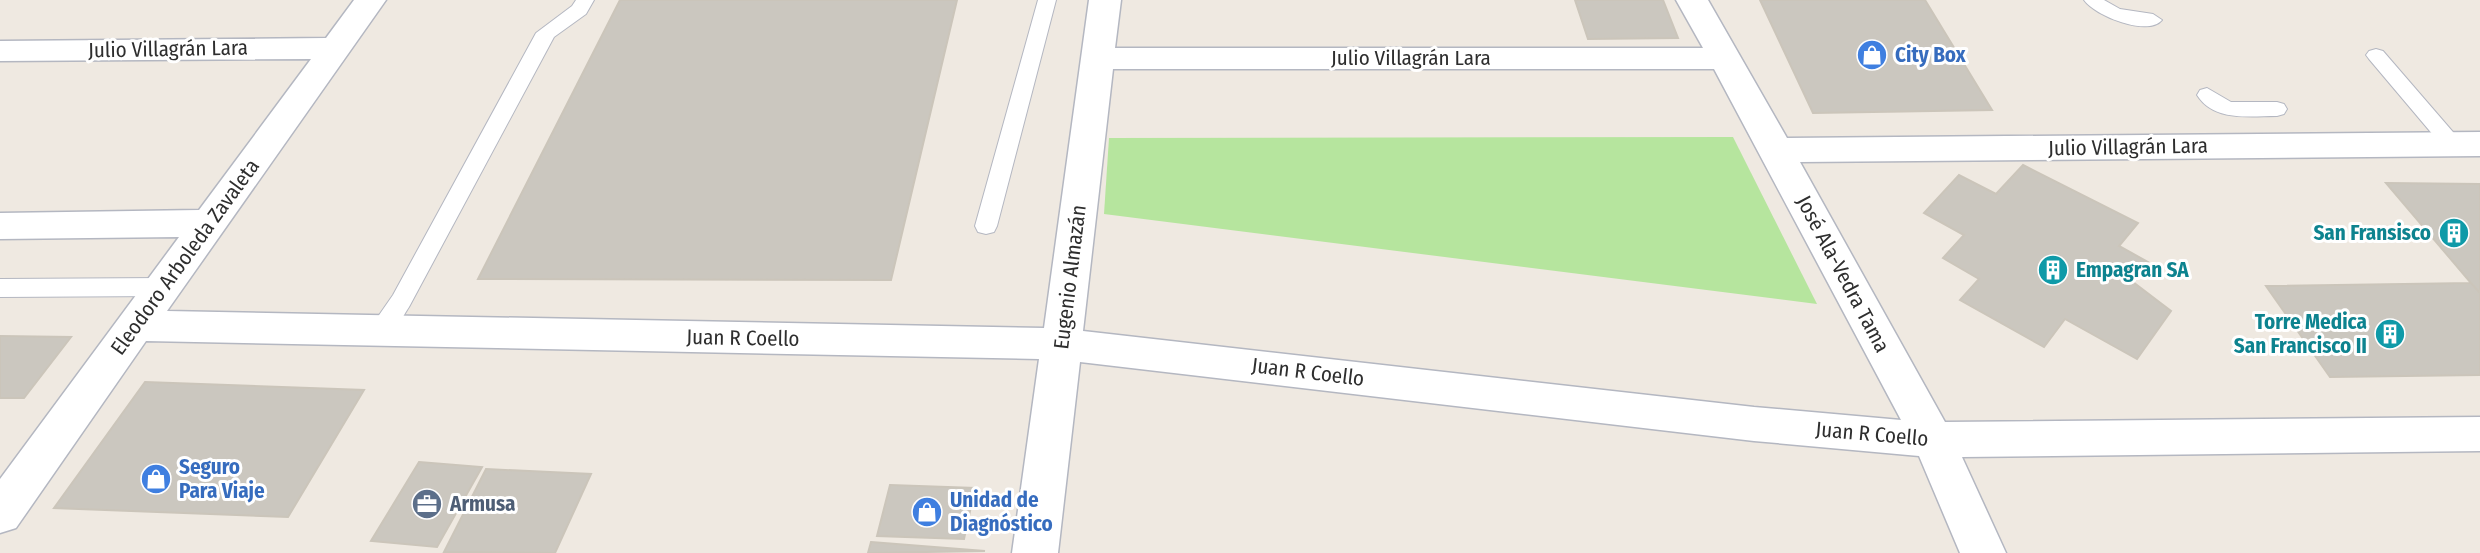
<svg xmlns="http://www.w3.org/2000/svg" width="2480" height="553" font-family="'Fira Sans Condensed',sans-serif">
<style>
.green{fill:#b6e59e}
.building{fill:#cbc7bf;stroke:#cbc5ba;stroke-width:2}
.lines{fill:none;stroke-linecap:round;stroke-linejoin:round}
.service-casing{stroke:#b4b7c1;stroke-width:2}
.minor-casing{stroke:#b4b7c1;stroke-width:3}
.service{fill:#fff;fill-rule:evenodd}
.minor{fill:#fff;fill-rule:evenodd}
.labels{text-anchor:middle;stroke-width:6;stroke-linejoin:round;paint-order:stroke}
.street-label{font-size:21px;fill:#2e2e2e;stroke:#fff}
.shop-label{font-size:21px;font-weight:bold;fill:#366cbe;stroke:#fff;text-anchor:start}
.culture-label{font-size:21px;font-weight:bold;fill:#0d838f;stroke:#fff;text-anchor:end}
.service-label{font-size:21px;font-weight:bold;fill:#4e5e75;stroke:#fff;text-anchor:start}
</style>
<rect width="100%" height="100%" fill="#efe9e1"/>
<path class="green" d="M1733 137 1817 304 1104 214 1109 138Z"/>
<path class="building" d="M620 0H957L891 280 478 279Z
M1575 0H1663L1678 38 1588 39Z
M1760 0H1925L1992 110 1813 113Z
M2023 165 2138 223 2119 246 2148 262 2133 282 2171 311 2137 359 2065 319 2044 347 1960 300 1979 279 1943 258 1964 235 1924 213 1959 175 1996 194Z
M2386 183 2480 184V293L2471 283Z
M2471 283 2480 293V375L2330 377 2266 286Z
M0 336 71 337 24 398H0Z
M145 382 364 390 288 517 54 508Z
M419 462 482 467 437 547 371 541Z
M486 469 591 474 555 553 444 552Z
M890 485 975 488 964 539 877 536Z
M871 542 985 551 868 553Z"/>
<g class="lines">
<g class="service-casing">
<path id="service" d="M576 0H594L586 14 554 37 409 307C399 322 391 344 372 337L368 331 393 295 536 33 572 6Z
M1038 0H1056L997 226 994 232 986 234 978 232 975 226Z
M2084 0H2104L2120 9 2153 14 2162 20C2148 37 2095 16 2084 0Z
M2376 49 2383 51 2459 139 2462 144 2459 149H2445L2369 59 2366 55 2369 51Z
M2207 88 2231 102H2277L2284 104 2287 109 2284 114 2277 116C2249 116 2214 122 2197 95L2200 90Z
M163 278 171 281 174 287 171 293 163 296 0 297V279Z"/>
</g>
<g class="minor-casing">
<path id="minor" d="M354 0H386L167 311 1044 328 1089 0H1121L1115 48H1703L1676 0H1708L1787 138 2480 132V156L1800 162 1945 422 2480 417V451L1962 457 2006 553H1960L1919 456 1754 441 1080 362 1058 553H1012L1039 359 146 341 16 528 0 533V479L179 237 0 239V213L199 210 311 59 0 61V41L326 38ZM1113 69H1714L1901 420 1754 407 1083 331Z"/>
</g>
<use href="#service" class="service"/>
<use href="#minor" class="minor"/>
</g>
<defs>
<g id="shop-disc" transform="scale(1.575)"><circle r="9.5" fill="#3f7fe0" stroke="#fff"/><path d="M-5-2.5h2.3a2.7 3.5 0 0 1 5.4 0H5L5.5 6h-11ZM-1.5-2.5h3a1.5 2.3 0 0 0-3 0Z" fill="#fff"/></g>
<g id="building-disc" transform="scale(1.575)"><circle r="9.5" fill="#0f9aa8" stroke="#fff"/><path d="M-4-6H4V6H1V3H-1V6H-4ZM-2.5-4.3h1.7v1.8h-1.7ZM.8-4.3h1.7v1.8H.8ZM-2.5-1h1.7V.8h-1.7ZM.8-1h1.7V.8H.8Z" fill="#fff"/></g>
<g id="office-disc" transform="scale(1.575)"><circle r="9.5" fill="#5c6f8a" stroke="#fff"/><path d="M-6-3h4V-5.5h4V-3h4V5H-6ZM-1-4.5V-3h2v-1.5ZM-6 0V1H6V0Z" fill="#fff"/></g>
</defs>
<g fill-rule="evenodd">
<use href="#shop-disc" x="1872" y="55"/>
<use href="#building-disc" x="2454" y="233"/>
<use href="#building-disc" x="2053" y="270"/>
<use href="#building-disc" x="2390" y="334"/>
<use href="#shop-disc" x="156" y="479"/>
<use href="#office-disc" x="427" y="504"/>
<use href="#shop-disc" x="927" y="512"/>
</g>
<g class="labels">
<g class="street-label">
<text transform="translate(168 49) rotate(-1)" y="7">Julio Villagrán Lara</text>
<text x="1411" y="65">Julio Villagrán Lara</text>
<text transform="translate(2128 147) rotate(-1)" y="7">Julio Villagrán Lara</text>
<text transform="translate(185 257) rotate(-54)" y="7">Eleodoro Arboleda Zavaleta</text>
<text transform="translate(1843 274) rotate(62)" y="7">José Ala-Vedra Tama</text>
<text transform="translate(1070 277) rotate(-83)" y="7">Eugenio Almazán</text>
<text transform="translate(743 338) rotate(1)" y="7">Juan R Coello</text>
<text transform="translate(1308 372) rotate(7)" y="7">Juan R Coello</text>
<text transform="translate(1872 434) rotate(5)" y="7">Juan R Coello</text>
</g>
<g class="shop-label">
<text x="1895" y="62">City Box</text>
<text x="179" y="474">Seguro<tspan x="179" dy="24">Para Viaje</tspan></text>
<text x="950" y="507">Unidad de<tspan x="950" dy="24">Diagnóstico</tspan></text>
</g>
<g class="culture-label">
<text x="2431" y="240">San Fransisco</text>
<text x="2076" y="277" text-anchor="start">Empagran SA</text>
<text x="2367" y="329">Torre Medica<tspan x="2367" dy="24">San Francisco II</tspan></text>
</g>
<g class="service-label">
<text x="450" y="511">Armusa</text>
</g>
</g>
</svg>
